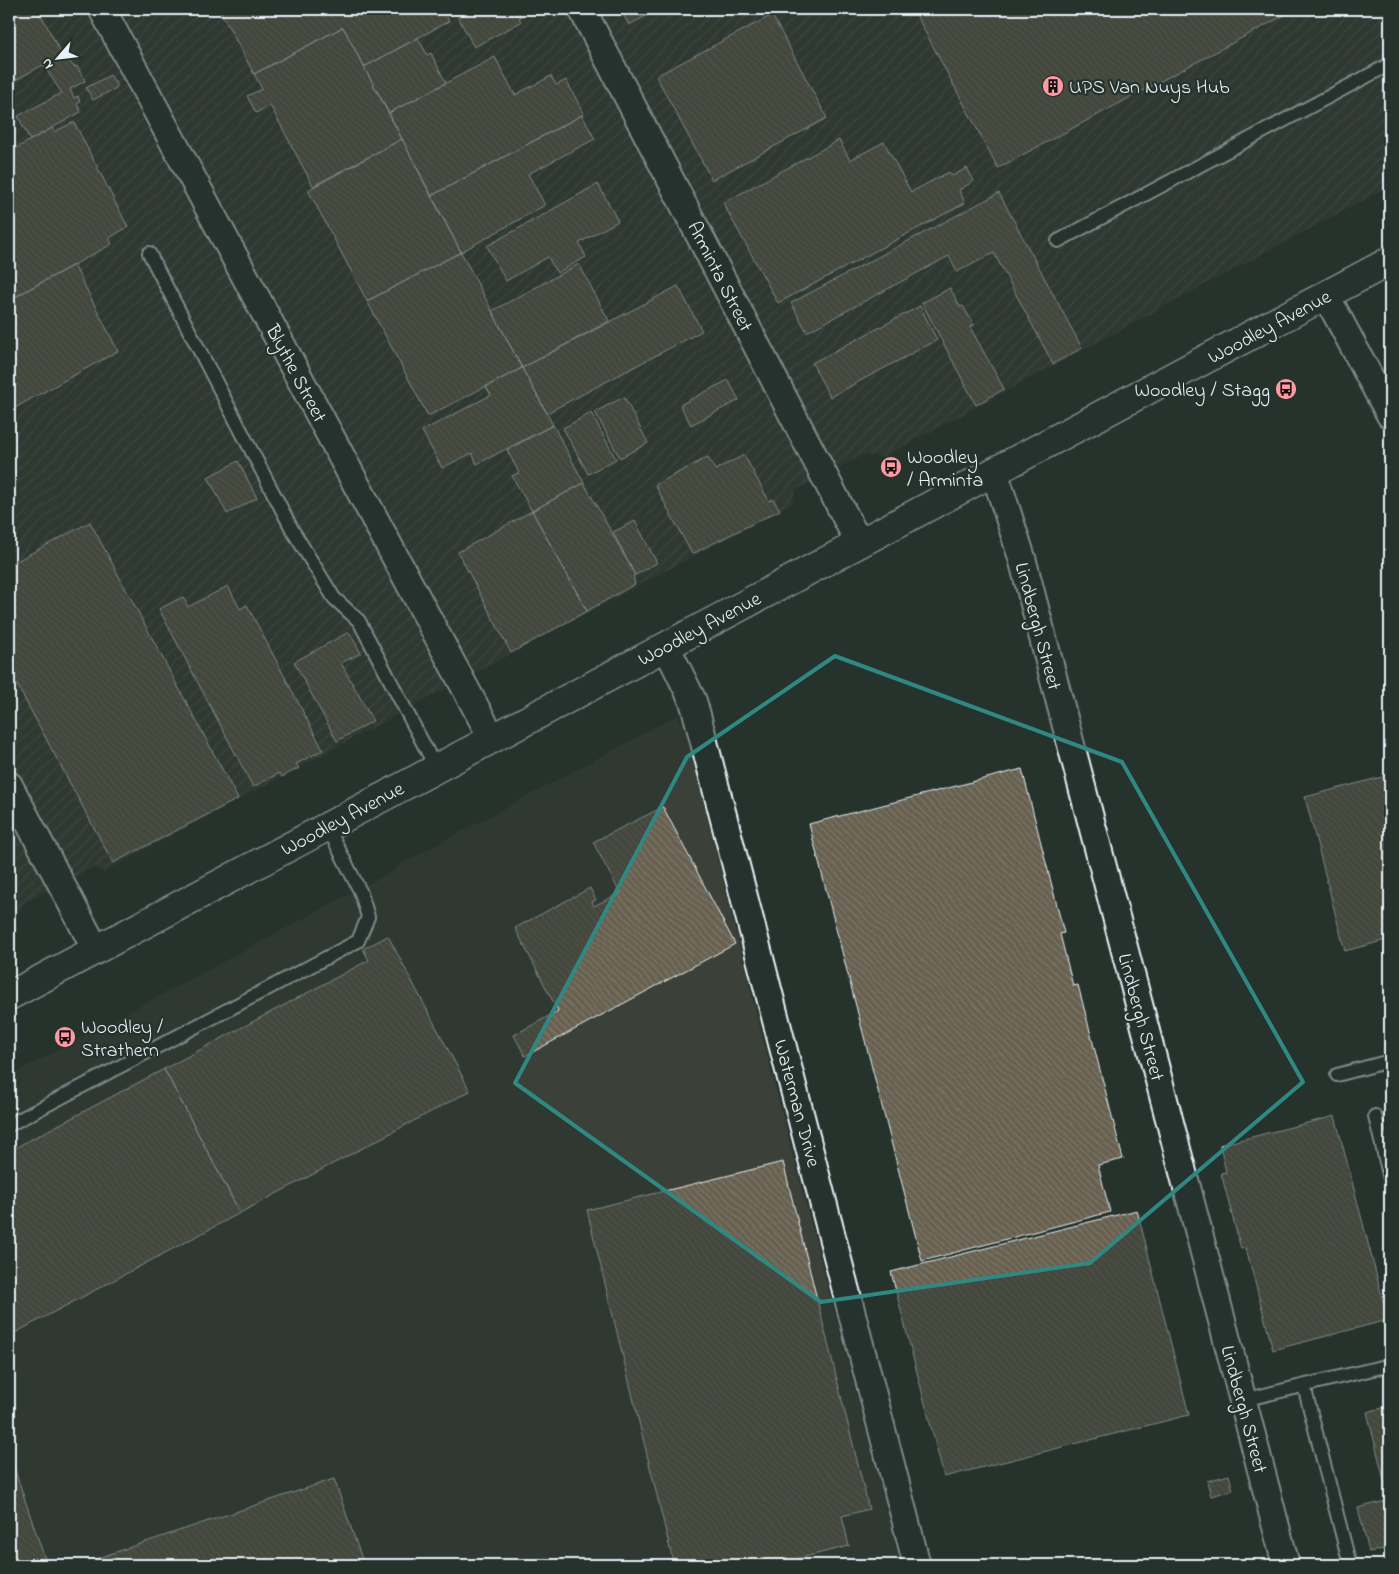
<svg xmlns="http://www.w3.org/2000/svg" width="1399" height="1574" font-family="'Indie Flower',sans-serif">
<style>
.built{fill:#3a4038}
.industrial{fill:url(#industrial-furrows)}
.building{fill:url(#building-back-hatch);stroke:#e8f1f8}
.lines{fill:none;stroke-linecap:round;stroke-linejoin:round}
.service-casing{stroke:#e8f1f8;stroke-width:16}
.minor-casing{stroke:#e8f1f8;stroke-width:30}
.primary-casing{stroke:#e8f1f8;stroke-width:31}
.service{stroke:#26332d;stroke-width:12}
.minor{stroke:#26332d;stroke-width:26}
.primary{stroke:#26332d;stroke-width:28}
.marked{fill:none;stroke:#308883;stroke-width:4;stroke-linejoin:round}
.labels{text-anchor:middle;stroke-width:4.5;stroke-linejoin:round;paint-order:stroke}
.poi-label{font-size:20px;fill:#e8f1f8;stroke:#26332d;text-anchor:start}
.street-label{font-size:20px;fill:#e8f1f8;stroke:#26332d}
</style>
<defs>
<pattern id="industrial-furrows" width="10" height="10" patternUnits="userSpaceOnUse" patternTransform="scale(1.25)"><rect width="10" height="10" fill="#3a4038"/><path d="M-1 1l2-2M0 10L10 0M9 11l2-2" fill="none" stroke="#565c56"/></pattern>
<pattern id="building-back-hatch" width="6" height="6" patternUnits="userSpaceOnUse" patternTransform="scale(1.25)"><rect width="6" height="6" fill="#676050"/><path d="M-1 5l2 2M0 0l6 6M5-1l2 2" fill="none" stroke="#7d776a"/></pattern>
</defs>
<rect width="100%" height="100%" fill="#26332d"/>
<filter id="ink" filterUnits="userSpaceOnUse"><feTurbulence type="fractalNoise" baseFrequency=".02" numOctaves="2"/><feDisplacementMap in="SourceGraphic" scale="10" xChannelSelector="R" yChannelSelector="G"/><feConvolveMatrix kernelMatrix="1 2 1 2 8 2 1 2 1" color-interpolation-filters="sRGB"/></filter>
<g filter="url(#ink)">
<path class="built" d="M678 715 686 733 774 1082 901 1565H9V1076L391 872 401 864Z"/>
<path class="industrial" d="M9 9H1390V186L883 457 863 455 796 490 791 504 103 872 94 867 23 903 14 921 9 924Z"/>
<path class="building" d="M9 9H38L60 51 74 67 77 66 85 81 70 89 74 98 78 96 80 102 77 104 81 112 30 140 18 116 62 93 43 65 10 83Z
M219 9H443L449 21 364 67 343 27 254 74Z
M474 9H517L521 17 519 18 521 22 474 47 458 17Z
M620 9H656L657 10 629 25Z
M913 9H1296L998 168Z
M772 15 827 118 712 180 656 76Z
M343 27 402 139 313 186 270 105 256 113 247 96 262 89 254 74Z
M418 38 427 55 431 53 446 83 389 113 364 67Z
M495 57 515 95 551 76 556 85 566 80 584 114 431 196 389 113Z
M110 75 117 85 116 88 93 100 86 88Z
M582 115 595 139 528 174 545 205 461 252 431 196Z
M74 122 128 227 109 238 112 244 9 300V152L52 128 54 132Z
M402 139 461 252 367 301 308 190Z
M839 140 850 160 884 142 911 192 949 172 952 176 967 168 974 181 959 190 965 203 778 303 723 203Z
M598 184 618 221 579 243 586 257 557 273 548 257 506 281 487 246Z
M999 193 1082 348 1053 364 994 253 957 272 949 256 807 332 791 303Z
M461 252 522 368 428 416 367 301Z
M579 264 609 321 522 368 492 311Z
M74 265 118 351 9 411V300Z
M678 286 702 331 547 413 522 368Z
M950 288 960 307 963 306 974 325 970 327 1004 389 976 405 922 303Z
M920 306 937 340 830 397 812 363Z
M522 368 553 425 477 464 472 453 442 468 422 431 491 395 486 387Z
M728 380 739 400 691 425 680 405Z
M624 397 648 443 620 458 595 412Z
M591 413 616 459 588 474 563 428Z
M553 425 584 483 532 511 512 476 519 473 507 450Z
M744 455 769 501 773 499 780 510 692 554 655 485 708 457 715 470Z
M238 461 257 498 227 514 208 477Z
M584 483 635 575 633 576 635 584 587 611 532 511Z
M532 511 587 611 511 653 458 552Z
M635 521 657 563 635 575 613 532Z
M90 522 238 799 113 863 9 670V565Z
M228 586 240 609 247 605 323 750 296 764 299 768 282 777 279 773 253 787 159 609 183 597 188 607Z
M349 632 361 653 341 663 373 721 337 741 294 662Z
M1022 769 1064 933 1060 934 1073 986 1078 985 1123 1159 1098 1165 1110 1212 922 1261 809 824Z
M1390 775V939L1345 951 1305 797Z
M663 807 735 944 525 1056 514 1035 558 1011 515 928 590 888 596 900 592 902 594 906 620 893 593 842Z
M388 936 470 1091 240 1213 164 1069 369 960 363 949Z
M164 1069 240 1213 9 1336V1151Z
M1335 1116 1388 1320 1273 1350 1246 1248 1241 1249 1221 1173 1226 1172 1220 1145Z
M783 1162 869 1509 842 1516 849 1546 772 1565H674L587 1210Z
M1137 1210 1189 1415 944 1477 891 1272Z
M1390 1406V1555L1388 1548 1369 1552 1358 1508 1389 1500 1367 1412Z
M9 1453 47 1565H9Z
M1229 1475 1233 1490 1211 1496 1207 1481Z
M334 1479 364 1565 80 1564Z"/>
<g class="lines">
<g class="service-casing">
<path id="service" d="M1058 241 1390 64
M149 253 293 531 334 598 359 621 436 768
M1337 1075 1390 1061
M1375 1116 1390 1179
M9 1125 358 941 368 917 361 893 327 826
M1304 1386 1350 1565
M1243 1400 1390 1365"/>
</g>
<g class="minor-casing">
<path id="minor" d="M102 9 492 738
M582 9 859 543
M1326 295 1390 415
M994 471 1022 558 1286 1565
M666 646 693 701 697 715 917 1565
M9 785 96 950"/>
</g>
<g class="primary-casing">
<path id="primary" d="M9 996 1390 261"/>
</g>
<use href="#service" class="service"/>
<use href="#minor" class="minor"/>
<use href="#primary" class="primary"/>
</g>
</g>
<path d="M0 0H1399V1574H0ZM835 656 1122 762 1303 1082 1090 1263 821 1302 515 1083 687 757Z" fill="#26332d" fill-opacity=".55" fill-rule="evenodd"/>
<path class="marked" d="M835 656 1122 762 1303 1082 1090 1263 821 1302 515 1083 687 757Z"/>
<defs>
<g id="building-disc" transform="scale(1.125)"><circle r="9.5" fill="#ff9aa2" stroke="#26332d"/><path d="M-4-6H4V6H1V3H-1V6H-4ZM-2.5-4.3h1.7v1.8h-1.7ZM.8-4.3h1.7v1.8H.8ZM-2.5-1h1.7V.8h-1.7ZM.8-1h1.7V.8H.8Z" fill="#111"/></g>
<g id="bus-disc" transform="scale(1.125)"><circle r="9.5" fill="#ff9aa2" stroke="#26332d"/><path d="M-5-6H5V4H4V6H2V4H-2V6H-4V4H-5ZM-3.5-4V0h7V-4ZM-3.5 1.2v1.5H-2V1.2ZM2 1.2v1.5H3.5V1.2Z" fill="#111"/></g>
</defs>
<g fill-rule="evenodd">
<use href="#building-disc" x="1053" y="86"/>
<use href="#bus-disc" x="1286" y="389"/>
<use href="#bus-disc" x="891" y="467"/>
<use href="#bus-disc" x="65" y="1037"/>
</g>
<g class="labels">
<g class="poi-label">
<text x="1069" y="93">UPS Van Nuys Hub</text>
<text x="1270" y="396" text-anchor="end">Woodley / Stagg</text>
<text x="907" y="463">Woodley<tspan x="907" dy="23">/ Arminta</tspan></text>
<text x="81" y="1033">Woodley /<tspan x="81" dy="23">Strathern</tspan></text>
</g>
<g class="street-label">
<text transform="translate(721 276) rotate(63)" y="7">Arminta Street</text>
<text transform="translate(1269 326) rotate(-28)" y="7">Woodley Avenue</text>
<text transform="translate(297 373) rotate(62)" y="7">Blythe Street</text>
<text transform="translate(1039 626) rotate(75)" y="7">Lindbergh Street</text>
<text transform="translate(699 628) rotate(-28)" y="7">Woodley Avenue</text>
<text transform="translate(342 818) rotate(-28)" y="7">Woodley Avenue</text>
<text transform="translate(1142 1017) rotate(75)" y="7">Lindbergh Street</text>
<text transform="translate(798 1103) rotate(75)" y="7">Waterman Drive</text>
<text transform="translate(1245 1409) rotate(75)" y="7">Lindbergh Street</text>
</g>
</g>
<rect width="1399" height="1574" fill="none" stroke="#26332d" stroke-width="30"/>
<rect x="15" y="15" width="1369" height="1544" fill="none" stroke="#e8f1f8" stroke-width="2" filter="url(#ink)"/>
<g transform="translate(58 58) rotate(242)" stroke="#26332d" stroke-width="4" paint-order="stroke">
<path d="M0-4L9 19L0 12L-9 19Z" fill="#e8f1f8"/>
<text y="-8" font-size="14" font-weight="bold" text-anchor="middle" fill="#e8f1f8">N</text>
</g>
</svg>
